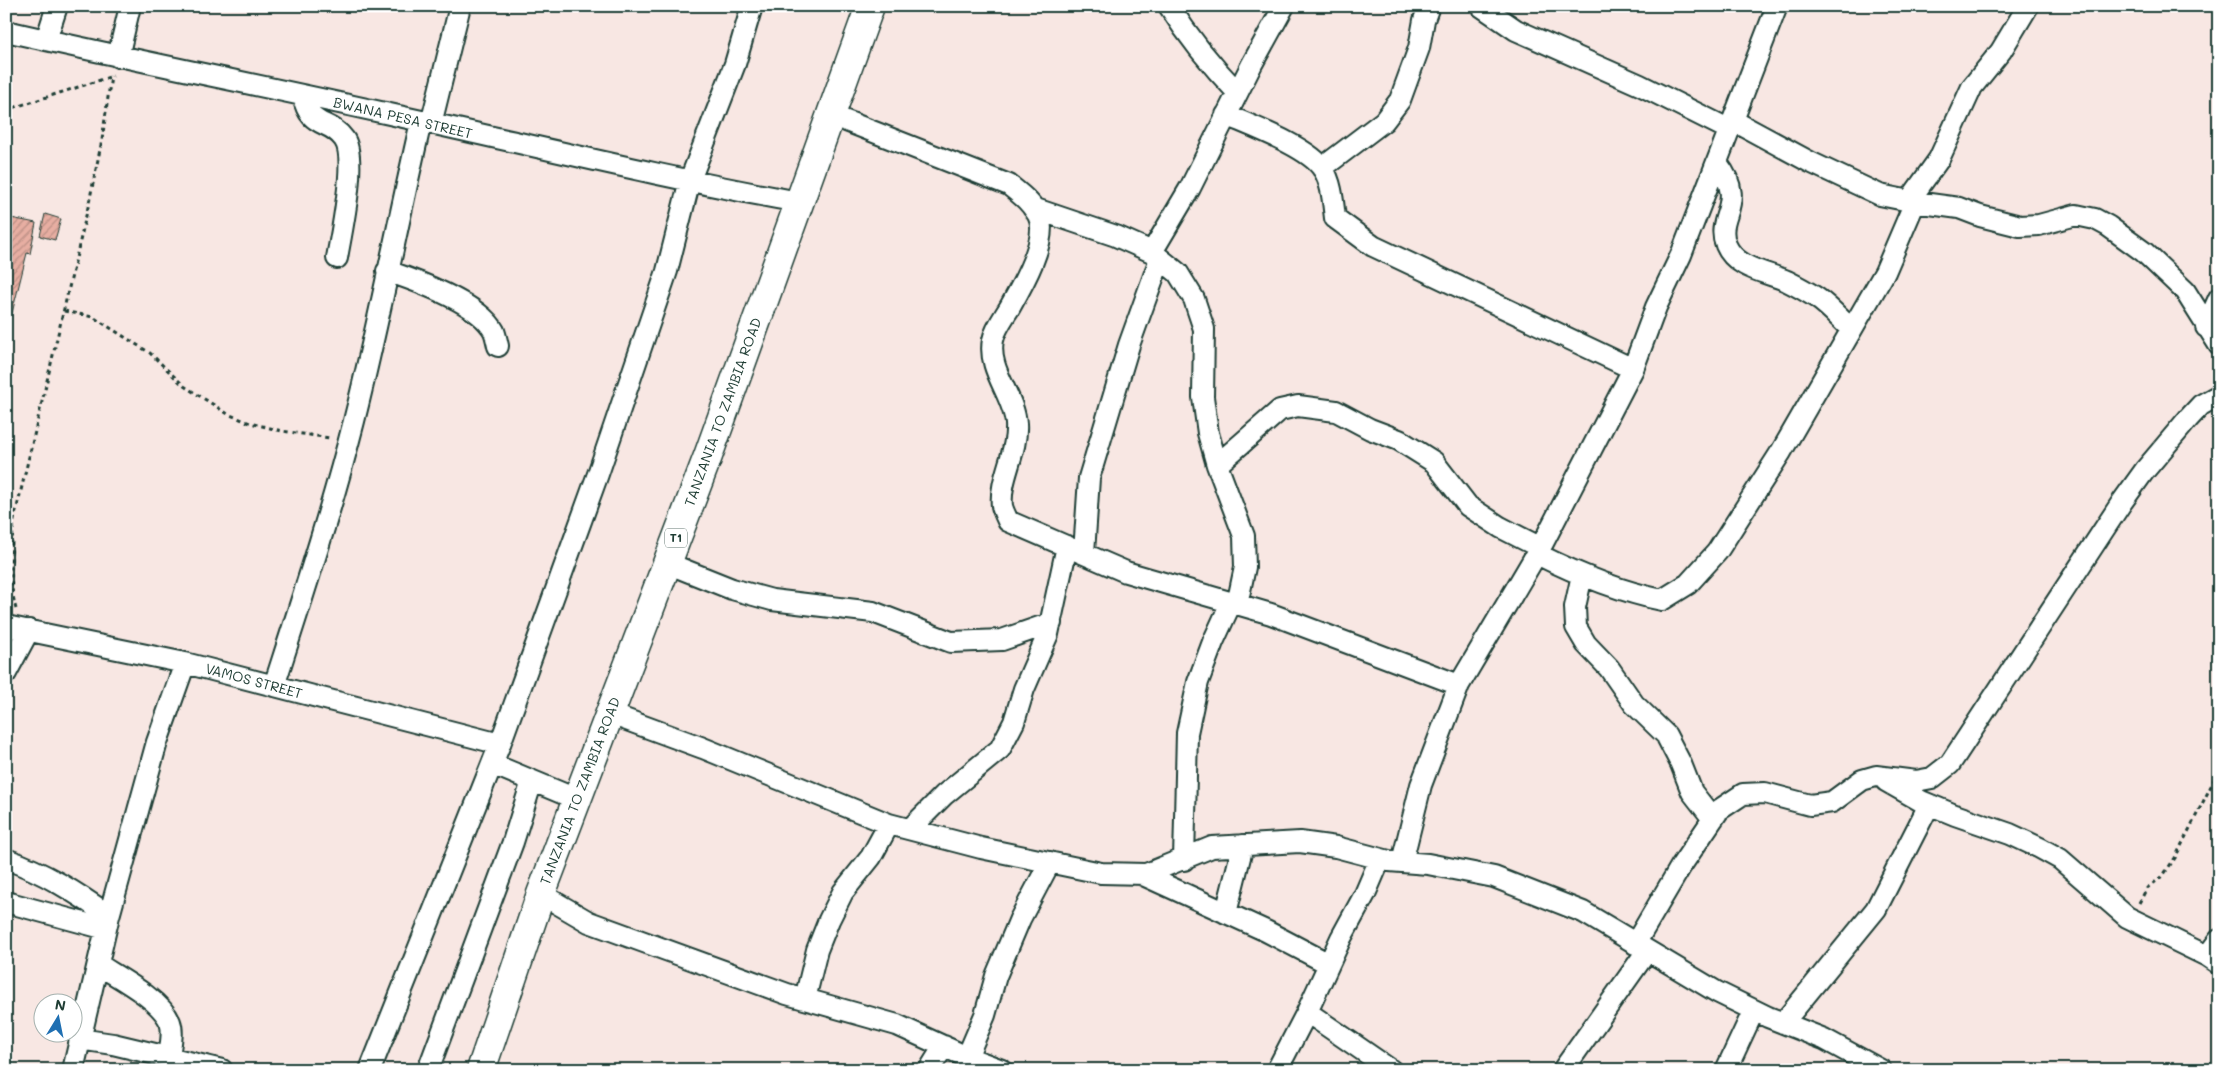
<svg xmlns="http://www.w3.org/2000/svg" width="2225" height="1076" font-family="Mali,sans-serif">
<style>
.building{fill:url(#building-hatch);stroke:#1f3d34}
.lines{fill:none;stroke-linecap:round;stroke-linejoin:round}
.street-casing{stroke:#1f3d34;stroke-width:24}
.highway-casing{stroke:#1f3d34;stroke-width:31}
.path{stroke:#1f3d34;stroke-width:3;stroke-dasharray:4 4;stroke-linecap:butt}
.street{stroke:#fff;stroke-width:20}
.highway{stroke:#fff;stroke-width:28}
.labels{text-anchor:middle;stroke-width:4;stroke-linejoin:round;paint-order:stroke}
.shield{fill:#fff;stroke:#627771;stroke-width:1}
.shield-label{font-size:12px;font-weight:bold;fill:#1f3d34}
.street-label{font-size:14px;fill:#1f3d34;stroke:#fff}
</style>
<defs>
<pattern id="building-hatch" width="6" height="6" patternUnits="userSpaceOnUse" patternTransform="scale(1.25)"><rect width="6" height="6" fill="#e7aea2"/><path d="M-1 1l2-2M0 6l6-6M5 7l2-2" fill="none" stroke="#bb8f85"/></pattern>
</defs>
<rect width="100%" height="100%" fill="#f8e7e3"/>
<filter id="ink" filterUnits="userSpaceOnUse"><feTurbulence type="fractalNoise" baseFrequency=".02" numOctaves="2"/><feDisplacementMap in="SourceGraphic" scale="10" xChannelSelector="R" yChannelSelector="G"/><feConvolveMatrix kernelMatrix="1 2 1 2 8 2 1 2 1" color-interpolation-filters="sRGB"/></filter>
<g filter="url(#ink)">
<path class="building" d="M45 214 61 219 55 240 40 236Z
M6 217 36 223 30 254 27 253 12 313H6Z"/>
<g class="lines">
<g class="street-casing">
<path id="street" d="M1169 6C1189 38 1211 65 1237 92
M1481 6 1516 30 1640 85 1730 130
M6 31C132 60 259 85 385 113 523 143 660 177 799 202
M46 40 57 6
M118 57 130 6
M303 96C310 130 329 118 344 139 358 158 341 234 337 258
M831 115 1009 185C1020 194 1031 202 1038 215 1050 237 1022 286 1010 307 1004 317 995 329 993 340 987 370 1014 395 1016 424 1018 452 999 479 1002 506 1003 511 1006 516 1008 521L1126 572 1271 614 1459 685
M1226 115C1251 126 1309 147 1323 169 1332 183 1333 202 1335 218L1373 246 1633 369
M1734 121 1810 162 1880 195 1915 202 1959 208 1980 216 2020 226 2039 225 2076 215 2095 219 2108 226 2144 252 2185 291 2219 345
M431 124 460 6
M1717 163C1749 204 1714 215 1726 245 1736 269 1767 272 1787 281 1797 286 1808 292 1817 298 1830 307 1840 319 1851 329
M1322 168 1384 121 1400 100 1419 48 1424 20 1429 6
M1909 201 1939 159 1972 87 2001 51 2028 6
M1033 208 1116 236 1152 252 1178 273 1194 299 1204 329 1203 397 1208 433 1217 465 1244 536 1245 567 1237 605
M1152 252 1190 188 1252 64 1284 6
M387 271C417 281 479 303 494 331 496 336 497 342 498 346
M2206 327 2219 298
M1217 465 1280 410 1298 406 1336 411 1370 429 1399 440 1434 462 1468 506 1500 527 1541 548
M1084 553 1089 478 1129 345 1160 259
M1537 554C1577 574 1618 591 1662 600L1688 584 1717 552 1781 452 1885 272 1915 202
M667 563 732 589 772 600 873 612 951 642 1002 640 1051 623
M1582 575 1575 607 1576 627 1586 644 1609 668 1634 704 1666 735 1681 764 1692 792 1713 819
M6 626 185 663 500 744
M6 673 29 630
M274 686C302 599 331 511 354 421 379 322 398 221 421 122
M608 713 703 748 889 824 981 848 1101 873 1146 874 1212 847 1300 842 1336 847 1389 861 1428 864 1494 877 1583 912 1717 992 1768 1017 1824 1039 1881 1070
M492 764 576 799
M1886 781 1921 801 1955 815 2010 834 2040 848 2060 859 2127 917 2207 956 2219 964
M910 829 944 795 1000 749 1014 722 1024 689 1048 634 1067 546
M6 859C44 872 77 893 109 916
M1184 860 1187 733 1198 682 1213 642 1231 603
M1402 862 1421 785 1459 685 1543 543 1633 369 1656 307 1681 255 1777 6
M1141 874 1266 931 1329 964
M541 894 589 922 787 994 897 1025 967 1057 1002 1070
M6 902 106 929
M1226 913 1243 845
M1635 944 1681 866 1719 810 1743 794 1765 793 1810 805 1832 802 1862 780 1876 776 1916 781 1932 778 1950 764 2122 502 2145 470 2188 419 2201 405 2219 395
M2207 956 2219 940
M99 965C119 978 160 999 170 1022 174 1032 170 1047 169 1057
M805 999 817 950 829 920 843 892 871 857 889 824
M1307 1012 1391 1070
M1783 1023 1876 909 1929 805
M79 1039 113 1044 222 1070
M967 1057 985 1015 996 976 1020 919 1050 862
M73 1070 109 916 157 742 185 663
M370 1070 500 744 598 474 667 271 690 180 735 64 752 6
M428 1070 513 842 532 781
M929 1070 944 1046
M1277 1070 1307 1012 1341 938 1365 894 1380 859
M1563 1070 1647 951
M1726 1070 1754 1010"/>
</g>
<g class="highway-casing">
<path id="highway" d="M481 1070 541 894 708 456 870 6"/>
</g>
<path class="path" d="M6 110 113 76
M64 311 93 317 150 353 184 386 228 414 250 423 282 431 330 438
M16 609C8 580 11 550 14 520L89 203 102 140 111 76
M2139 903 2147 888 2162 877 2175 858 2219 770"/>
<use href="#street" class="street"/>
<use href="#highway" class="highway"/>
</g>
</g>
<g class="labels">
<rect class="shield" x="665" y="528.5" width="22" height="19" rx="4"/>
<g class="shield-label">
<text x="676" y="542">T1</text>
</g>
<g class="street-label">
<text transform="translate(403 118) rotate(13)" y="5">BWANA PESA STREET</text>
<text transform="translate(723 412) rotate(-70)" y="5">TANZANIA TO ZAMBIA ROAD</text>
<text transform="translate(254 681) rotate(15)" y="5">VAMOS STREET</text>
<text transform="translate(580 791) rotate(-69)" y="5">TANZANIA TO ZAMBIA ROAD</text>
</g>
</g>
<rect width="2225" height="1076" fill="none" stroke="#fff" stroke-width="25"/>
<rect x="12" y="12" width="2200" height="1051" fill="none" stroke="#1f3d34" stroke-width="2" filter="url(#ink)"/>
<g transform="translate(58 1018) rotate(10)"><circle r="24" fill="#ffffff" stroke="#a5b1ae"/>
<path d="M0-4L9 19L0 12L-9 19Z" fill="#1f6fb2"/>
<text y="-8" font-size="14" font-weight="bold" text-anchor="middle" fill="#1f3d34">N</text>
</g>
</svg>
